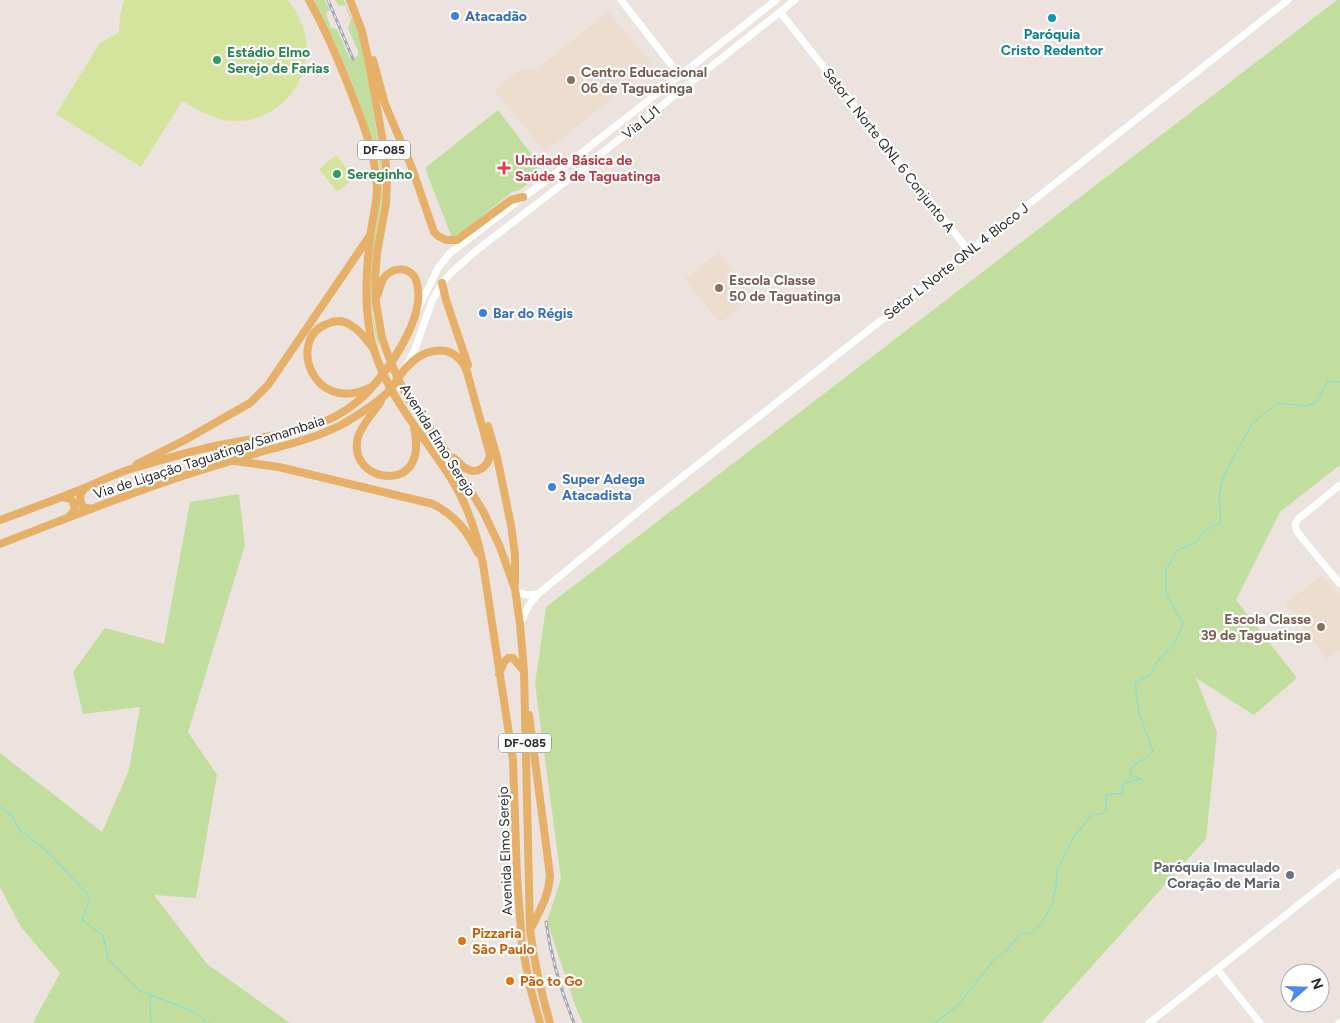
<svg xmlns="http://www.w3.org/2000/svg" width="1340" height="1023" font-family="Figtree,sans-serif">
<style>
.education{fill:#ecddcf}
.green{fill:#c1de9f}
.pitch{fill:#d4e49c}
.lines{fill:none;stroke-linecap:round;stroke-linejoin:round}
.stream{stroke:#79dee5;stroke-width:1}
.secondary{stroke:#fff;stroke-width:7}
.primary{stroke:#e6b069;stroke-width:8}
.rail-casing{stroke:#a1a7b4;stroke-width:3}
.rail{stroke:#fff;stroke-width:1;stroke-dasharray:4;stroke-linecap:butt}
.shop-dot{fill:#3f7fe0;stroke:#fff;stroke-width:2}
.culture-dot{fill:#0f9aa8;stroke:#fff;stroke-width:2}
.leisure-dot{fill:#2e9e5b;stroke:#fff;stroke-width:2}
.education-dot{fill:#8d6e63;stroke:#fff;stroke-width:2}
.health-dot{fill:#e0444e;stroke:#fff;stroke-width:2}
.worship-dot{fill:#6b7280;stroke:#fff;stroke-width:2}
.food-dot{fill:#e8710a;stroke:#fff;stroke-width:2}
.labels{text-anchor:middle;stroke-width:4.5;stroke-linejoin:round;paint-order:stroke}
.shield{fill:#fff;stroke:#6b6b6b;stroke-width:1}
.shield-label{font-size:12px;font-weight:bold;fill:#2b2b2b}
.shop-label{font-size:14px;font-weight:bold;fill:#366cbe;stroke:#fff;text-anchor:start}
.culture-label{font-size:14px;font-weight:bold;fill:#0d838f;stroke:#fff}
.leisure-label{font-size:14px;font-weight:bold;fill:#27864d;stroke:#fff;text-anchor:start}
.education-label{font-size:14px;font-weight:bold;fill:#785e54;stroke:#fff;text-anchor:start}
.street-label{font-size:14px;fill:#2b2b2b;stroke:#fff}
.health-label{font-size:14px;font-weight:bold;fill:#be3a42;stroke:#fff;text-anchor:start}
.worship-label{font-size:14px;font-weight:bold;fill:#5b616d;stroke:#fff;text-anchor:end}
.food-label{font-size:14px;font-weight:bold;fill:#c56008;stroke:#fff;text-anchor:start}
</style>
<rect width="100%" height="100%" fill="#ece3de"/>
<path class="education" d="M608 11 653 66 545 152 494 90 520 70H536Z
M719 252 753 297 720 323 685 279Z
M1322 575 1340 597V649L1327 660 1285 604Z"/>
<path class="green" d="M314 0H325L330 10 326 13 331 28 337 29 349 57 355 58 358 55V51L348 28 351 20 345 5 339 6 335 0H344L352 19 354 18 363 46 383 173 382 200 372 258 371 278 372 311 379 345H378C370 317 367 287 370 258 373 230 382 203 381 175 380 159 374 145 369 130 355 85 335 42 314 0Z
M1337 0H1340V465L1280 512 1236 600 1297 678 1254 715 1196 678 1217 732 1206 839 1041 1023H583L576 1008 547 921 561 879 535 684 546 607Z
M498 110 535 159C542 175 537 170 531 182L519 190 512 192 460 234 452 238 425 168Z
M239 494 245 545 188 732 217 775 196 898 154 895 207 964 290 1023H34L35 1019 60 973 21 927 0 887V753L102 832 129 770 140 707 83 714 73 672 105 628 164 644 190 502Z"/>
<path class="pitch" d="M124 0H287C330 46 298 121 235 121 215 121 199 110 182 101L141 167 56 114 100 43 119 32 120 16Z
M336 155 354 178 337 192 319 169Z"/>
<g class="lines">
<path class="stream" d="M0 806 12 816 20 830 50 854 90 897 82 920 103 935 108 959 140 991 192 1011 209 1023
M150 996 151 1023
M935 1023 957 1006 995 959 1007 950 1020 934 1030 933 1040 925 1051 907 1056 888 1057 870 1074 837 1092 814H1101L1106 810V795L1122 793 1124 783 1141 779 1131 775 1130 770C1138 758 1146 762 1153 751L1139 713 1135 683 1151 675 1157 662 1175 642 1183 624 1166 594V570L1177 550 1195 543 1205 530 1221 523 1219 496 1223 477 1252 424 1277 403 1307 406 1316 402 1328 381 1340 382"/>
<path class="secondary" d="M621 0 680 76
M780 12 969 251
M417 311 438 268 449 254 523 197 542 184 776 0
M407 365 415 349 432 301 442 283 452 272 477 250 578 172 795 0
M1340 485 1298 519C1294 525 1295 527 1298 533L1340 584
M516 592 527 595 538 594
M520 624 529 605 538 594 649 503 1288 0
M1217 969 1260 1023
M1149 1023 1340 872
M1339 1023 1340 1022"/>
<path class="primary" d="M309 0C327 32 341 66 354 100 365 128 376 158 377 188 377 205 372 220 370 237 366 274 363 313 374 350 389 399 425 437 452 480 468 506 477 534 483 564L513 760 517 877 522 944 530 987 540 1023
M350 0 362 31 370 68 385 154 387 179 386 203 377 253 375 278 376 303 382 338 391 363 401 385 409 400 444 448 483 511 500 547 515 589 520 624 524 671 530 930C534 962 541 992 550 1023
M373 60 385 104 412 168 434 232 438 236 446 240H457L511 200 523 197
M442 283 446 300 468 365
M369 388C312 415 287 338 327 324 335 320 344 320 352 326 361 331 367 341 374 349
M381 401C374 412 362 424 358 437 348 476 402 489 413 461 418 450 416 438 414 427
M488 426 497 457 511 525 515 555V582
M235 461 279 467 433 504C456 516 467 531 478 553
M137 464 185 440 250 403 268 385 369 237
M84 489C79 496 79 499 83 507L91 509
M62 497 71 499C76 508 76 509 69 517
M0 520C27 510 55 500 82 489 99 482 116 473 134 468 161 460 188 452 215 446 263 435 319 435 358 401 384 379 429 316 416 280 410 265 391 267 383 279 381 284 379 289 378 294
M0 544C65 519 129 493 195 472 218 465 241 458 264 451 291 444 318 437 343 424 358 415 373 406 386 394 394 386 399 375 407 367 421 351 447 342 462 362 464 365 466 369 467 372L490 455C488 466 478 475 467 469 462 466 458 462 454 458
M499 674 504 662 508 658H513L524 671
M529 715 550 875C549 896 540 910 531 928"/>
<g class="rail-casing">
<path id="rail" d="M328 0 353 59
M546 922C551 957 561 991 574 1023"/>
</g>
<use href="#rail" class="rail"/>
</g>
<g class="shop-dot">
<circle cx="455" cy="16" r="5"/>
<circle cx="483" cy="313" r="5"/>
<circle cx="552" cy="487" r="5"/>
</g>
<circle class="culture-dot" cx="1052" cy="18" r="5"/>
<g class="leisure-dot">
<circle cx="217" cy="60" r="5"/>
<circle cx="337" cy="174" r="5"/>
</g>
<g class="education-dot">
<circle cx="571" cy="80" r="5"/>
<circle cx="719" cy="288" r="5"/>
<circle cx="1321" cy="627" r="5"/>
</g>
<path class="health-dot" d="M501.5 160.5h5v5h5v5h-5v5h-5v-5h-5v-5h5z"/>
<circle class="worship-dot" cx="1290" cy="875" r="5"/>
<g class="food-dot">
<circle cx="462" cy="941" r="5"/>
<circle cx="510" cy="981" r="5"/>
</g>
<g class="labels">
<g class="shield">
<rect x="358" y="140.5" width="52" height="19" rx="4"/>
<rect x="499" y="733.5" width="52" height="19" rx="4"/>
</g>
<g class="shield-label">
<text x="384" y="154">DF-085</text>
<text x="525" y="747">DF-085</text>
</g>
<g class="shop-label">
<text x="465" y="21">Atacadão</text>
<text x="493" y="318">Bar do Régis</text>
<text x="562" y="484">Super Adega<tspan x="562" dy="16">Atacadista</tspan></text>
</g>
<g class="culture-label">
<text x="1052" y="39">Paróquia<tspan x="1052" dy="16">Cristo Redentor</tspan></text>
</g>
<g class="leisure-label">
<text x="227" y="57">Estádio Elmo<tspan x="227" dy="16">Serejo de Farias</tspan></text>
<text x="347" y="179">Sereginho</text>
</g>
<g class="education-label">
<text x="581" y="77">Centro Educacional<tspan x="581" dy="16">06 de Taguatinga</tspan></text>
<text x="729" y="285">Escola Classe<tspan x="729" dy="16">50 de Taguatinga</tspan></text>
<text x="1311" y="624" text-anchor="end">Escola Classe<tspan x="1311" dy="16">39 de Taguatinga</tspan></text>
</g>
<g class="street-label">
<text transform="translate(641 122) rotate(-39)" y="5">Via LJ1</text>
<text transform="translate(889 150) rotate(52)" y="5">Setor L Norte QNL 6 Conjunto A</text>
<text transform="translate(956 261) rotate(-38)" y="5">Setor L Norte QNL 4 Bloco J</text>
<text transform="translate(438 440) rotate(58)" y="5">Avenida Elmo Serejo</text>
<text transform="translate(209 457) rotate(-18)" y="5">Via de Ligação Taguatinga/Samambaia</text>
<text transform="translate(505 851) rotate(-92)" y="5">Avenida Elmo Serejo</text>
</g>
<g class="health-label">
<text x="515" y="165">Unidade Básica de<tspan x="515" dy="16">Saúde 3 de Taguatinga</tspan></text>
</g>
<g class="worship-label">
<text x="1280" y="872">Paróquia Imaculado<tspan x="1280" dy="16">Coração de Maria</tspan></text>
</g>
<g class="food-label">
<text x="472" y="938">Pizzaria<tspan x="472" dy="16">São Paulo</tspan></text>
<text x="520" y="986">Pão to Go</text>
</g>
</g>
<g transform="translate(1305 988) rotate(70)"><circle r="24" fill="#ffffff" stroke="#aaaaaa"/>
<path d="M0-4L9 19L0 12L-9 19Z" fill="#4b89ec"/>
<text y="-8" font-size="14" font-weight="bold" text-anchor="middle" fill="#2b2b2b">N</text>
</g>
</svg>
